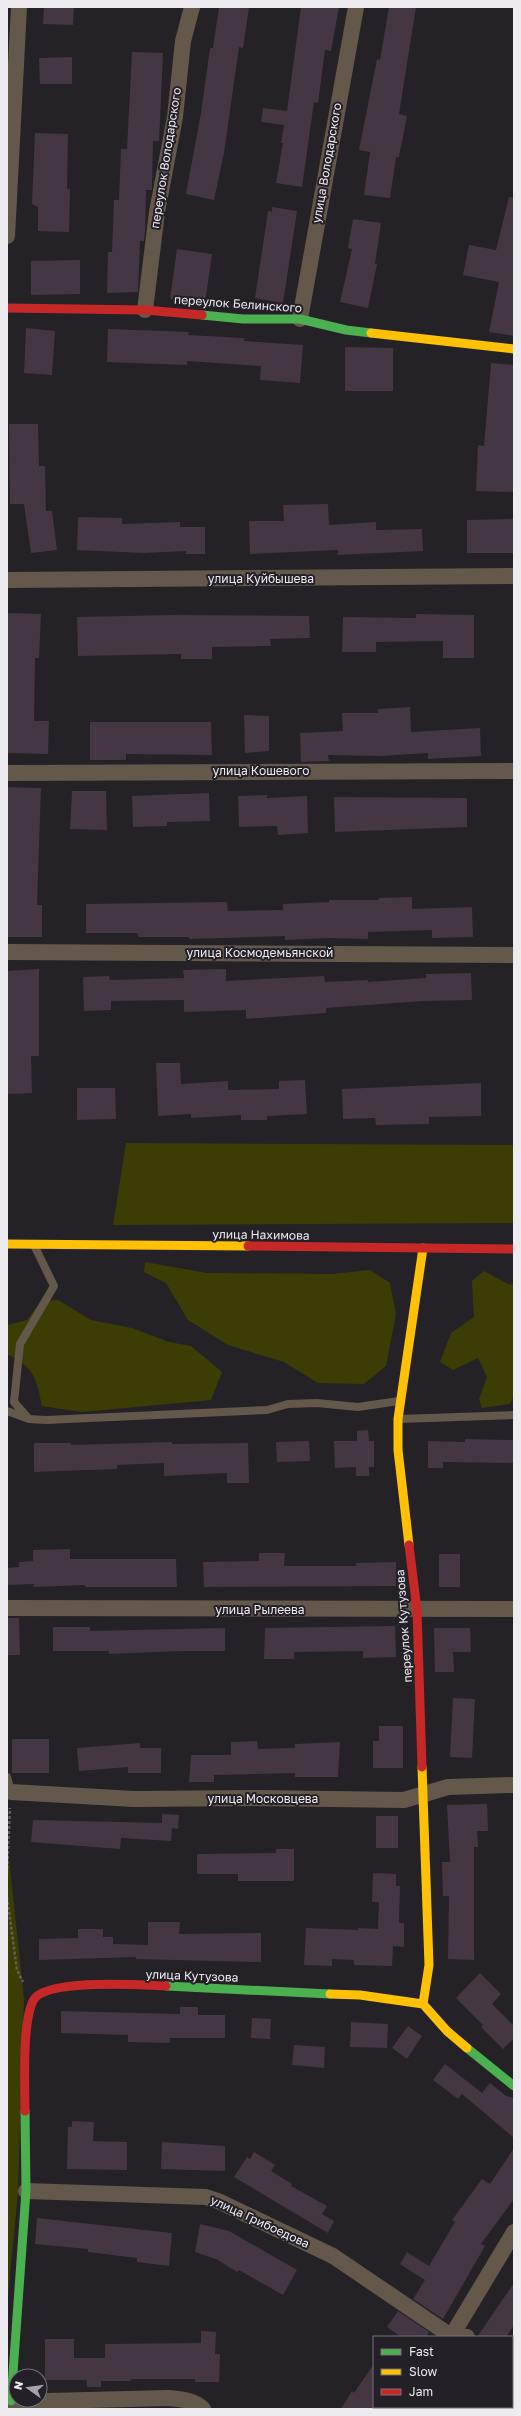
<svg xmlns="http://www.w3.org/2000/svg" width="521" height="2416" font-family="'Golos Text',sans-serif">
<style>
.green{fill:#3c3d05}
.building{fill:#453643}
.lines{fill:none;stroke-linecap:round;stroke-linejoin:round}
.path{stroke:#645e58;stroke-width:2.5;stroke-dasharray:3 2;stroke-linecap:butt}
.lane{stroke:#64584a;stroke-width:8}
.street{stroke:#64584a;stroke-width:16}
.fast{stroke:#4caf50;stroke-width:9}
.slow{stroke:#ffc107;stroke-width:9}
.jam{stroke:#c62828;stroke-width:9}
.labels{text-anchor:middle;stroke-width:4;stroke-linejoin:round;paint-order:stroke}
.street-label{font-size:12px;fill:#edeaf0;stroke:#242028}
</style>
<rect width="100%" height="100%" fill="#242226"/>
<path class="green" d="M126 1143 514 1145V1223L113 1225Z
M145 1262 207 1273 333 1274 370 1270 390 1283 396 1314 386 1366 364 1384 318 1383 284 1362 228 1345 188 1320 166 1283 144 1272Z
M484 1271 510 1285 514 1282V1396L510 1404 482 1408 479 1399 487 1377 478 1358 453 1370 440 1362 451 1333 474 1317 472 1281Z
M58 1300 91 1320 132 1328 169 1342 191 1346 222 1372 211 1400 82 1412 42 1406C36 1376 34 1368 7 1354V1325L27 1320 41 1301Z
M7 1839 24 1999 18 2193 7 2308Z"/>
<path class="building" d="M44 7H74L73 25 43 24Z
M219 7H249L243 48 239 47 224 153 214 200 186 194 201 113 210 48H213Z
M301 7H339L331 51 325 50 318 103 314 102 302 187 276 183 283 143H281L284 125 261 122 263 108 287 111Z
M389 7H416L399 114 407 116 399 157H396L390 198 364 195 370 152 359 150 377 59 380 60Z
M132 52 163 53 159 141H153L152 187V190H146L145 232 144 241H140L138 292 107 293 108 252H112L114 200H119L121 149H127Z
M72 57V84H40L39 58Z
M35 133 68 134 67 189H70L69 232 38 231V207L32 204Z
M509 197 514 198V336L489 332 499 282 463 275 469 245 496 250Z
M272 207 297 211 283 303 255 298 268 211 272 212Z
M353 219 381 223 375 264H377L368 308 340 302 352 249 348 248Z
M177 249 212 254 205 303 170 299Z
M80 260V294L31 295V261Z
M26 328 55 331 52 375 24 373Z
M108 329 189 332 188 335 244 338V341L303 345 300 383 260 380 261 366 187 361V365L107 362Z
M345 347 393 348V391H345Z
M491 363 514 365V492L476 491 478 445 484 446Z
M9 424H38L39 466H45L46 511H52L57 550 31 553 24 504H10Z
M328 504 329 525 376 522V530L422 529 423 551 338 555V550L250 554 249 521H284L283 505Z
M78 517 122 518V524L180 522V527H205V554H186V551L144 553 77 550Z
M513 519V553H467V520Z
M8 613 41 614 39 658H35L34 721H49L48 754 7 753Z
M416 614 474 615V658H443V641L376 642V652H342L343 617 416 618Z
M173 615 309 616 310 638 270 639 271 646 212 647V659H181V654L78 656 77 617Z
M410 707 411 732 480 728 481 756 428 759V753L381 756 328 755 329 761 301 762 300 733 343 731 342 713H378V709Z
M244 715 269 716V751L245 753Z
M90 722H211L212 755 126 754V760H90Z
M7 787 41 788 37 905H42V937H7Z
M72 791H106L107 830 70 829Z
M209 793 210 821 167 822V826L133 827 132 796Z
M267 795V798L307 796 308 833 278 835 277 826 239 827 238 796Z
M334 797 467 798V827L335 832Z
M412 897V909L472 907 473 937 432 938V930L368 932V939L329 938 285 940V936L189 939V937H138V933H86V904L227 902 228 911 283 910V904L329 902V900H379V898Z
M39 969V1056H31L32 1093 8 1094 7 971Z
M226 969V981L324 976 325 982 368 980V982L426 978V974L471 973 472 1000 423 1001 326 1008V1013L246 1019V1010L184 1012V1000L111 1001V1010L84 1011 83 977 109 976 110 980 184 978 183 970Z
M156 1063H180L181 1084 228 1081V1090L279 1089V1081L305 1080 307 1114 267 1116V1120H241V1115L191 1118V1114L158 1116Z
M481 1083V1116L429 1117V1124L376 1125 375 1118 343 1119 342 1089Z
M77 1088H115L116 1119 77 1120Z
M368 1430 369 1441H374V1467H369V1476H356V1467L335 1468 334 1441H357V1431Z
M465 1439 514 1440V1463L443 1462V1468H428V1441L465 1442Z
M309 1441 310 1461 277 1462 276 1442Z
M172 1442V1444L248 1443 249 1483H227V1473L164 1476V1463L117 1465V1469L34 1472V1443H71V1445Z
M70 1549V1559H176L177 1587H85V1585L34 1587V1584L7 1585V1568L19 1567V1562L33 1561V1550Z
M259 1553H285L284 1566H356V1563L396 1562V1586L204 1587 203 1562 259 1561Z
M439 1554H460V1587H439Z
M7 1618H19L20 1655H7Z
M395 1626 396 1657 363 1658V1651L294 1652V1659H264L265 1628Z
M53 1627H90V1631L225 1628V1651H180L109 1654V1651H53Z
M434 1628H470L471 1652H453L454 1672H435Z
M453 1698 475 1699 472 1758 450 1757Z
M379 1726H403V1768H373V1741H379Z
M12 1739H49V1773H12Z
M257 1741 258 1749 295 1748V1744L340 1742 338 1777H295V1773L214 1775V1782H189L191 1755H231V1742Z
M140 1743V1748H161V1773H128V1767L79 1771 77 1748Z
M487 1804 488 1831H477L478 1847H474V1960L448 1959 449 1896H443L442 1862H450L447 1805Z
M162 1814 179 1815 178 1829 172 1828 171 1841 121 1838 120 1849 31 1842 33 1820 162 1823Z
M376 1816H398V1848H376Z
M276 1849H294V1881H238V1874H197V1854L276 1853Z
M373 1873 396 1874V1886H400L399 1923H404V1947L393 1946 392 1966 354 1965V1960L332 1959V1966L304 1965 306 1928 358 1930V1928L378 1929 379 1902H372Z
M148 1922H180L179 1934 261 1933V1962L136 1959V1957L39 1960V1939L78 1938V1929H103V1937H113V1944L148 1945Z
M480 1973 501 1994 492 2004 514 2026V2038L503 2049 481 2027 483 2025 456 1998Z
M180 2007H198V2015H225V2038H170V2043L128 2042V2035L61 2033V2011L180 2014Z
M252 2018 271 2019 270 2039 251 2038Z
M351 2022 388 2024 387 2048 350 2047Z
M408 2026 422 2036 407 2059 392 2048Z
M294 2045 325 2047 324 2068 292 2065Z
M445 2064 482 2093 490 2083 506 2096 514 2098V2138L462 2094 458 2099 433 2080Z
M72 2121 94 2122 93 2141 127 2142V2170L67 2169 68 2127H72Z
M162 2142 225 2146V2171L161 2169Z
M514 2148V2199L481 2244 485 2246 443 2319 413 2299 425 2280 400 2264 407 2252 429 2266 455 2222 452 2220 482 2179 490 2184Z
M254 2152 275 2165 271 2171 292 2184 291 2186 327 2206 322 2214 334 2221 328 2233 234 2177 247 2157 250 2159Z
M37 2218 172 2233 169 2266 137 2262V2258L88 2252V2249L35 2244Z
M200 2224 229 2231 297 2270 283 2295 239 2270 237 2272 216 2259 195 2252Z
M514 2283V2325L506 2337H477Z
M398 2311 429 2332 426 2337H401L387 2327Z
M201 2331 216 2332 215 2354H220L219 2382H195V2379H131V2381H101V2387H87V2380H45V2339H74V2358H105V2344L201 2343Z
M374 2364V2409H341L352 2391 354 2393Z"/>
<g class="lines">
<path class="path" d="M7 1874 10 1808
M7 1897 17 1970 23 1982"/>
<path class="lane" d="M7 1411 29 1419 46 1420 267 1410 288 1404 317 1403 358 1407 399 1401
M28 1418 14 1402 20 1344 54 1286 34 1245
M399 1419 514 1415
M7 1777 11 1792"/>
<path class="street" d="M7 236 19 7
M145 310 157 212 175 117 183 41 192 7
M300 319 356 7
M7 580 514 576
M7 773 514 771
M7 952 514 955
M7 1608 514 1609
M11 1792 134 1799 258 1798 404 1800 448 1787 514 1785
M26 2191 206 2197 218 2201 333 2256 451 2336 467 2337
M451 2337 514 2232
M512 2366 514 2368
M7 2402 168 2398C181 2399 194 2400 203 2409
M406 2409 407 2407"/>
<path class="fast" d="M202 315 243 319H300L346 330 371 333
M166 1986 330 1994
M467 2048 514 2086
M11 2401 26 2191 25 2111"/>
<path class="slow" d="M371 333 514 349
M7 1244 248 1246
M409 1545 398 1450V1419L423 1248
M422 1767 429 1965 423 2004
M330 1994 360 1995 423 2004 447 2031 467 2048"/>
<path class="jam" d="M7 308 145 310 202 315
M248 1246 514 1249
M409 1545 417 1610 422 1767
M25 2111C25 2085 22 2023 33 2001 44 1978 141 1985 166 1986"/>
</g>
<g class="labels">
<g class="street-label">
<text transform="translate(166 158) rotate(-81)" y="4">переулок Володарского</text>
<text transform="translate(327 163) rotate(-80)" y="4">улица Володарского</text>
<text transform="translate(238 304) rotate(4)" y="4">переулок Белинского</text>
<text x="261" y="583">улица Куйбышева</text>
<text x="261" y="775">улица Кошевого</text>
<text x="260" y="957">улица Космодемьянской</text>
<text transform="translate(261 1235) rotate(1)" y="4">улица Нахимова</text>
<text x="260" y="1614">улица Рылеева</text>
<text transform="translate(404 1626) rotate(-94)" y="4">переулок Кутузова</text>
<text x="263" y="1803">улица Московцева</text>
<text transform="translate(192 1976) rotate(2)" y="4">улица Кутузова</text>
<text transform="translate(260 2222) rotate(25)" y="4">улица Грибоедова</text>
</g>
</g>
<rect width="521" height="2416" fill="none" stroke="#edeaf0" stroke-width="16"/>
<rect x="373" y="2336" width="140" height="72" fill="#242028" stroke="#747178"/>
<rect x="381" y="2349" width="20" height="6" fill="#4caf50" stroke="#747178"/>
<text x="409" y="2356" font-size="12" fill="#edeaf0">Fast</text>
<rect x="381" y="2369" width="20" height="6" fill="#ffc107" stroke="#747178"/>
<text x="409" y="2376" font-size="12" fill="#edeaf0">Slow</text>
<rect x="381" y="2389" width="20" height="6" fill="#c62828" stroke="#747178"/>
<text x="409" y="2396" font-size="12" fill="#edeaf0">Jam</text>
<g transform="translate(28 2388) rotate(284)"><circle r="19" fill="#242028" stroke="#747178"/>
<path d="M0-3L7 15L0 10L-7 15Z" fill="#a7a4a9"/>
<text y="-6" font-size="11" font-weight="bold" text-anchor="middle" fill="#edeaf0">N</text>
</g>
</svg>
